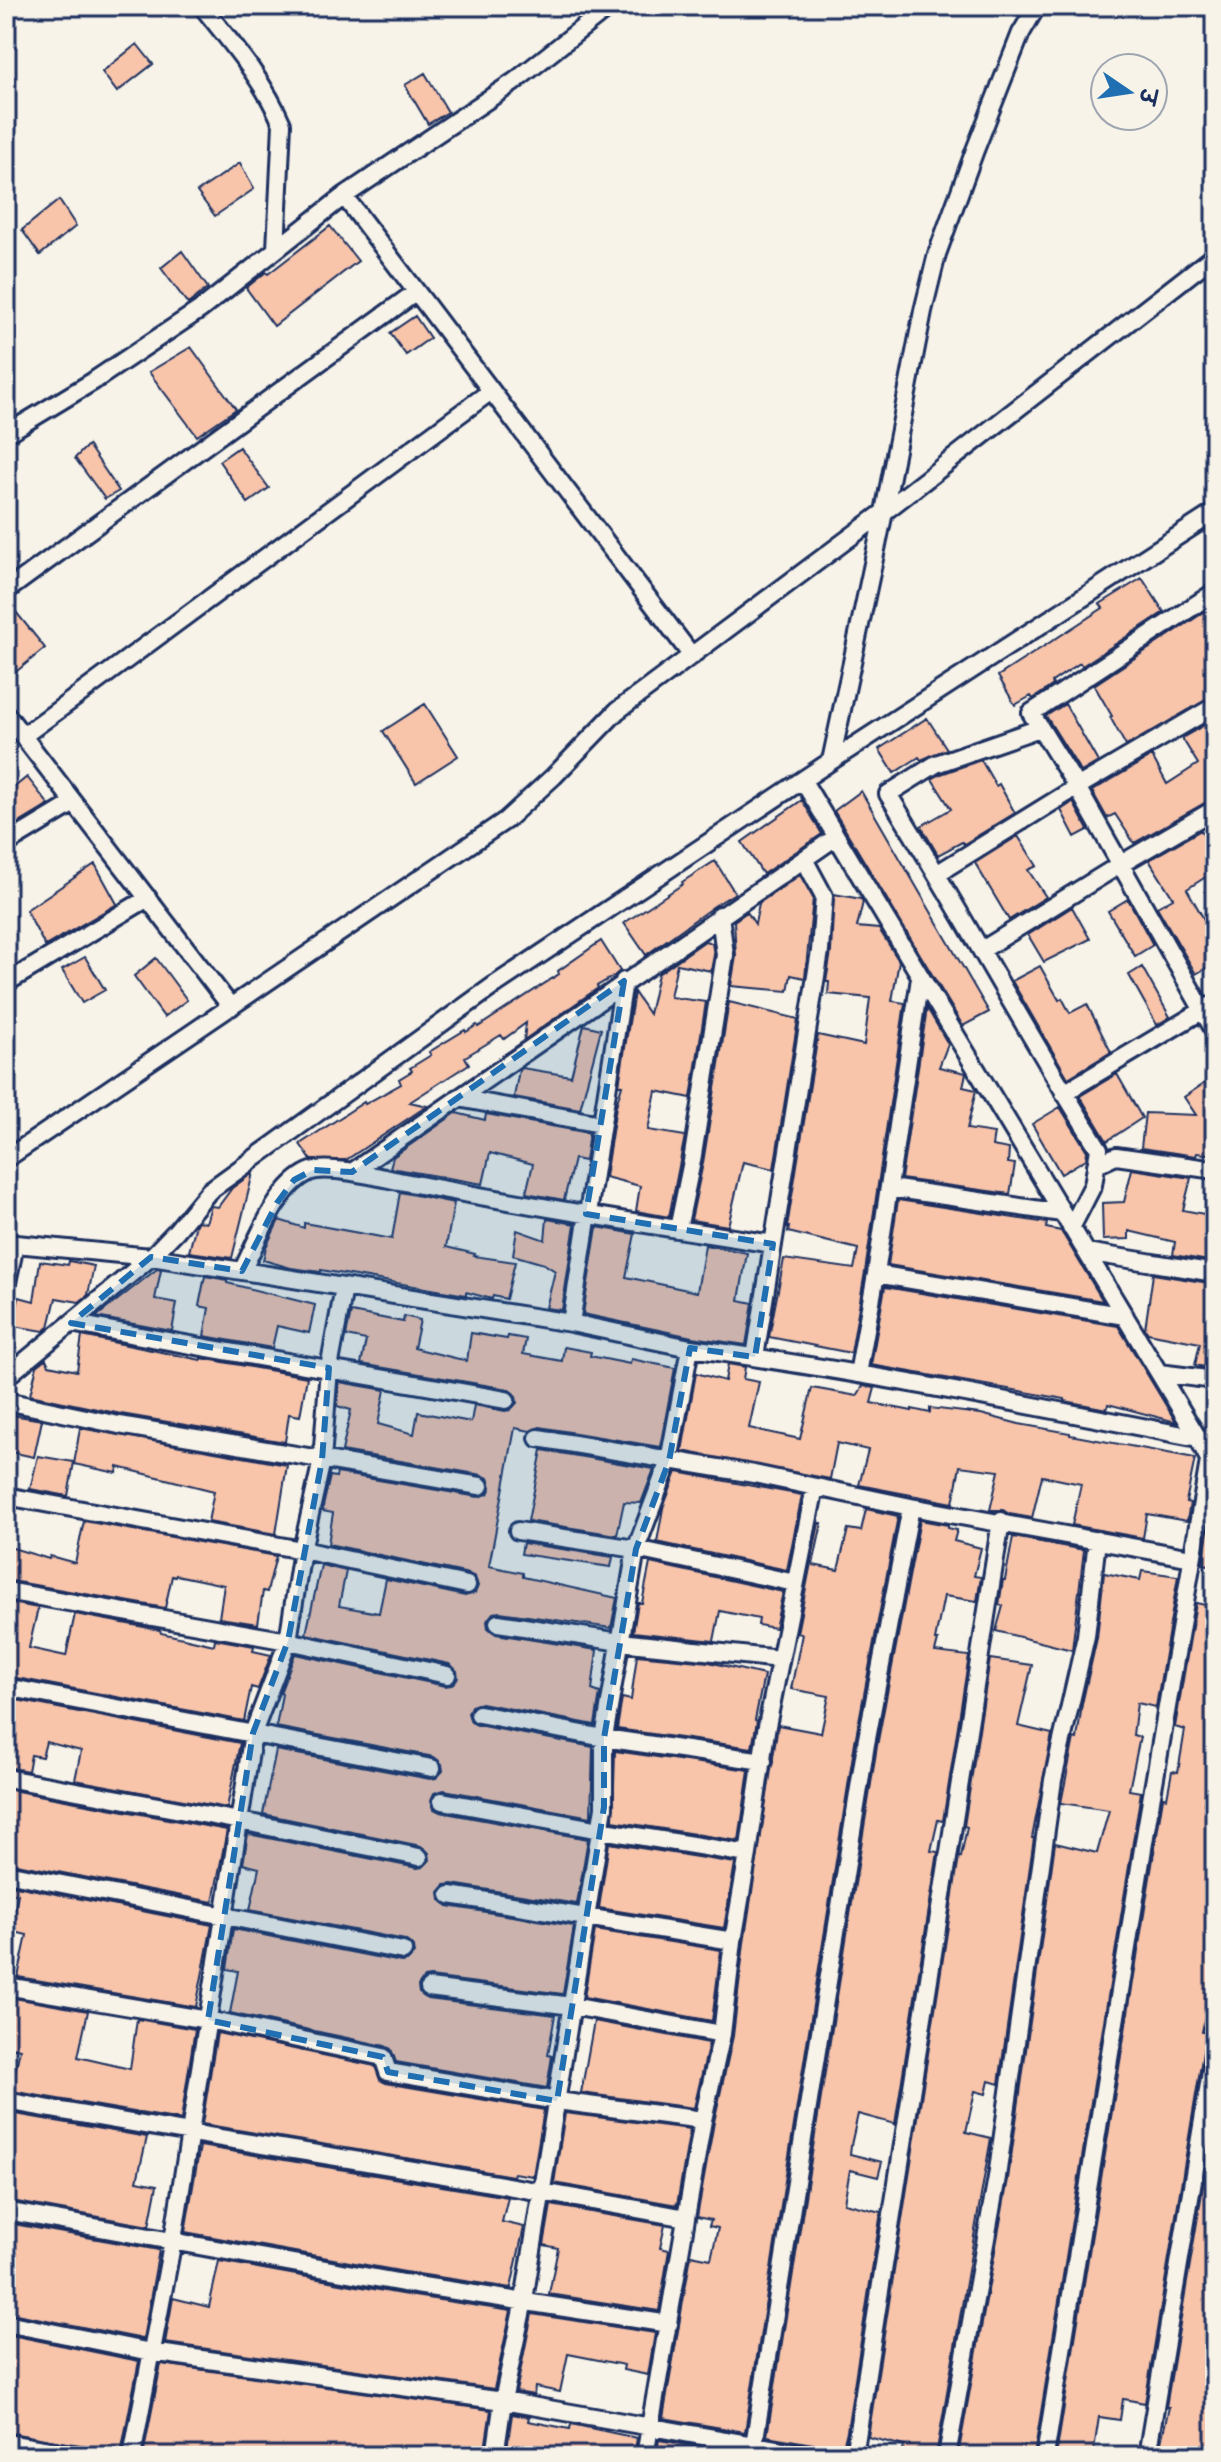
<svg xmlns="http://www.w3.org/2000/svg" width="1221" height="2462" font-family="'Architects Daughter','Playpen Sans Deva',sans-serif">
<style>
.building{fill:#f8c4aa;stroke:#1b2f5e;stroke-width:2}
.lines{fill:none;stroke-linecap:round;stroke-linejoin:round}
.minor-casing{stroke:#1b2f5e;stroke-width:22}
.minor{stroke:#f7f3e8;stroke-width:16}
.marked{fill:#1f6fb2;fill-opacity:0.2;stroke:#1f6fb2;stroke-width:6;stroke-dasharray:16 10;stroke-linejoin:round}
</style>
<rect width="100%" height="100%" fill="#f7f3e8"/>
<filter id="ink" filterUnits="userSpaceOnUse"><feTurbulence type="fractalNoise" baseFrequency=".0125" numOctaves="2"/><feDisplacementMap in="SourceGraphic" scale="16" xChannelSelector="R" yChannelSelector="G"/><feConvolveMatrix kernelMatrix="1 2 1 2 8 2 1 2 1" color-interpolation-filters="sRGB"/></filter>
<g filter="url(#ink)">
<path class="building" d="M137 44 153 64 117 92 102 72Z
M425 73 448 112 428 124 405 85Z
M240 163 254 189 215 216 197 192Z
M59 200 76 226 40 255 22 230Z
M330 226 358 261 274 326 246 288 266 272 268 274Z
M182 251 208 288 188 304 161 268Z
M415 316 430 338 406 355 390 333Z
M191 347 236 409 197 436 149 372Z
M88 445 119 491 105 499 75 458Z
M239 447 269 488 248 503 219 461Z
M1142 578 1164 612 1082 666 1080 663 1052 682 1053 685 1033 699 1031 696 1015 705 998 676 1103 608 1100 604Z
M6 602H8L45 648 6 680Z
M1215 605V695L1126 746 1110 717 1112 716 1094 685Z
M425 704 458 756 416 783 383 731Z
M1065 704 1098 762 1081 772 1046 716Z
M927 718 947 749 921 760 919 757 894 773 879 749Z
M1215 719V797L1134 843 1115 814 1107 818 1092 791 1152 756 1167 784 1198 764 1182 738Z
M981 760 996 786 999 784 1015 813 964 844 962 842 938 855 921 826 951 809 932 779 941 774Z
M27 777 49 805 6 831V794Z
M861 791 989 1012 963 1026 834 811Z
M802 800 822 834 763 874 742 842Z
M1073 802 1088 830 1075 837 1061 810Z
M1201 830 1215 853V871L1187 889 1215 939V963L1196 974 1157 907 1173 898 1149 860Z
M1018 836 1037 866 1028 870 1046 897 1009 920 975 863Z
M715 861 735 893 714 906 646 955 624 923 683 884 682 882Z
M95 864 117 904 45 946 26 910Z
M800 875 813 898 805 978 791 975 788 991 731 986 736 956 734 921 747 912 755 924 759 903Z
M834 894 861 899 863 902 857 927 879 929 899 961 892 1001 905 1003 865 1272 851 1353 769 1337 784 1259 854 1269 858 1249 788 1232 789 1227H787L818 1035 864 1045 870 998 828 994 829 982H826L831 952Z
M1128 899 1153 945 1135 956 1108 911Z
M1072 907 1090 939 1044 962 1028 935Z
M601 941 620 971 614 976 597 986 598 988 524 1040 526 1023 504 1039 501 1035 465 1057 469 1064 410 1102 427 1106 346 1160H311L300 1144 364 1102 365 1104 401 1084 399 1079 412 1071 410 1068 431 1055 429 1052 465 1030 466 1032 477 1025 478 1027 559 974 558 971Z
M705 941 712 943 714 955 711 971 677 964 670 997 706 1002 691 1098 656 1091 648 1130 685 1136 669 1217 636 1211 640 1186 605 1177 616 1106 622 1085H619L634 992 649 1014 658 974Z
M85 957 105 990 82 1003 62 970Z
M156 958 187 1000 164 1017 134 976Z
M1040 966 1059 1000 1062 998 1070 1013 1087 1004 1111 1052 1068 1078 1012 981Z
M1142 967 1170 1017 1157 1025 1129 975Z
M729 1002 798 1019 774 1169 743 1162 728 1226 691 1220 703 1163Z
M927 1008 948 1044 939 1067 966 1073 963 1087 976 1090 967 1129 994 1133 992 1146 1009 1149 1008 1163 1015 1164 1010 1194 901 1179Z
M584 1025 601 1029 580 1109 514 1097 519 1070 522 1068 571 1076Z
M1117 1074 1142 1118 1107 1141 1080 1096Z
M1215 1076V1155L1197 1153 1196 1156 1141 1148 1145 1113 1196 1115 1184 1097Z
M1060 1107 1087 1151 1086 1159 1061 1174 1032 1124Z
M456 1113 485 1120 486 1114 589 1133 585 1161 574 1159 564 1200 526 1193 533 1164 490 1153 483 1184 390 1168 393 1157Z
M1132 1169 1191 1178 1183 1210 1215 1216V1262L1173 1255 1175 1242 1129 1231V1239L1103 1240 1102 1203 1124 1202Z
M253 1173 232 1258 189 1252 196 1224 198 1221 206 1223 211 1206 218 1207 232 1188Z
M400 1192 454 1203 446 1247 475 1254 474 1256 515 1262 506 1299 493 1296 492 1299 466 1292V1295L321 1270V1272L291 1268 263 1260 266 1247 279 1220 304 1228V1223L392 1239Z
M898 1200 1047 1223 1046 1228 1061 1231 1103 1301 888 1265Z
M547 1219 575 1224 562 1310 546 1308 555 1271 544 1264 513 1255 517 1230 545 1240Z
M597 1227 635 1234 626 1277 697 1292 705 1245 747 1253 739 1300 753 1303 746 1345 692 1337 583 1314Z
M40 1261 68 1265 69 1261 94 1266 88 1295 79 1302 56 1298 49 1327 44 1331 13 1326 19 1297 34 1301Z
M157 1269 161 1270 155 1299 177 1303 172 1331 96 1317Z
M1153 1274 1215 1284V1369L1195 1365 1200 1343 1148 1333 1145 1329Z
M205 1276 227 1280V1283L315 1305 309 1333 277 1326 272 1348 204 1336 209 1308 199 1306Z
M885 1287 1118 1326 1176 1422 1108 1404 1107 1409 1065 1401V1399L871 1365Z
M351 1312 403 1322 404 1316 420 1320 414 1348 467 1361 471 1333 507 1339 508 1336 526 1339 523 1354 562 1361 564 1347 591 1352 590 1356 630 1364 631 1359 675 1368 660 1447 540 1427 530 1431 515 1428 489 1566 523 1573V1577L617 1598 611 1628 500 1612 493 1613 487 1621 488 1628 496 1634 597 1650 592 1690 600 1693 595 1725 481 1703 471 1706 468 1713 471 1722 477 1725 593 1747 591 1817 444 1790 434 1793 431 1800 434 1809 440 1812 588 1839 577 1904 452 1884 445 1885 439 1892 440 1900 448 1906 574 1926 563 1994 430 1977 424 1978 418 1986 419 1993 428 1999 555 2015 548 2055 552 2056 547 2088 396 2062 391 2049 385 2046 230 2013 238 1971 227 1969 233 1929 401 1962 407 1961 414 1954 413 1947 405 1940 250 1910 259 1868 243 1864 248 1834 417 1868 423 1867 430 1860 429 1853 421 1846 263 1814 276 1750 430 1779 436 1778 443 1771 442 1764 434 1757 276 1727 282 1694 280 1693 295 1654 445 1686 451 1685 458 1678 457 1671 449 1664 306 1634 321 1565 346 1571 339 1606 379 1613 386 1579 465 1596 475 1593 478 1586 475 1577 469 1574 328 1544 333 1513 322 1511 330 1476 336 1477 337 1473 478 1497 488 1494 491 1487 488 1478 482 1475 342 1451 351 1410 337 1406 339 1382 385 1390 378 1424 414 1434 418 1412 471 1422 474 1405 505 1411 510 1410 517 1403 516 1396 508 1389 361 1364 366 1340 346 1336Z
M82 1336 201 1360V1358L307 1377 300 1416 289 1414 285 1442 121 1414 30 1395 37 1366 46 1359 49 1365 77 1371Z
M728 1364 745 1367 743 1379 759 1382 749 1428 800 1439 812 1388 857 1396 863 1386 875 1388 871 1403 912 1411V1409L930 1413V1408L981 1414 1019 1424 1070 1433V1435L1195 1458 1186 1502 1190 1503 1187 1521 1147 1514 1143 1538 1072 1525 1081 1484 1042 1476 1032 1518 1009 1514 1003 1510H990L999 1471 960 1466 953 1503 859 1485 868 1450 837 1443 830 1479 682 1451 696 1373 725 1381Z
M6 1414 42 1420 34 1457 6 1451Z
M80 1428 287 1465 276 1534 208 1522 214 1491 118 1467 117 1473 74 1464Z
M542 1450 654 1469 641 1503 624 1502 617 1535 528 1521Z
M38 1456 74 1462 68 1496 30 1489Z
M677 1472 802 1495 787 1570 657 1542 663 1508Z
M866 1509 898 1516 855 1742 745 2432 663 2418 691 2255 711 2259 718 2228 709 2226 711 2220 697 2217 714 2122 733 2036 744 1943 778 1725 821 1733 829 1696 791 1689 802 1634 797 1633 819 1523H822L813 1565 838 1570 848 1529 861 1531Z
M1210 1518H1215V1566L1203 1564Z
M920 1520 948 1525V1528L957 1530 954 1541 981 1548 974 1576 981 1577 977 1601 944 1596 935 1640H938L935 1652 969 1656 943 1821 938 1820 931 1851 938 1852 895 2124 858 2114 851 2145 850 2154 882 2162 878 2177 850 2170 844 2203 881 2212 847 2431 841 2455 826 2452 818 2445 767 2436 877 1746Z
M84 1521 276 1556 267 1592 263 1591 258 1624 219 1618 224 1585 176 1575 175 1577 172 1576 165 1608 6 1580V1546L49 1559 50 1556 75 1563Z
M1013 1537 1084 1550 1072 1650 996 1631 1003 1606 999 1605 1003 1580H1005Z
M523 1543 613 1557 611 1567 521 1554Z
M650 1563 783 1592 775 1628 758 1625 759 1619 720 1611 714 1641 633 1632 638 1603H642Z
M1142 1571 1178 1576 1156 1707 1137 1703 1133 1735 1140 1737 1129 1790 1141 1792 1034 2456H958L1008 2179 1055 1843 1097 1853 1109 1810 1061 1803 1074 1738 1077 1739 1082 1704 1097 1638 1104 1573 1140 1580Z
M6 1602 38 1608 29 1648 66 1656 75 1614 160 1630 161 1633 214 1645 215 1639 254 1646 253 1651 271 1655 258 1689 251 1687 244 1721 6 1676Z
M1196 1603 1215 1607V1734L1206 1778 1209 1779 1204 1804 1215 1805V1969L1202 2032 1215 2034V2037L1207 2040 1204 2046 1145 2403 1123 2399 1120 2420 1099 2417 1093 2456H1056L1163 1797 1167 1798 1172 1771 1178 1772 1185 1730 1175 1727Z
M637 1655 709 1662 764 1675 755 1720 757 1721 752 1748 617 1729 622 1698 631 1700Z
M990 1659 1032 1665 1018 1726 1052 1734 1032 1838H1034L999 2084 989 2081 986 2094 975 2091 966 2132 991 2138 936 2456H902L904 2446 868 2437 959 1856 961 1857 967 1827 964 1826Z
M6 1698 240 1743 227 1808 75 1780 81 1751 46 1742 42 1757 31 1755 28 1771 6 1767Z
M615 1751 749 1770 739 1841 613 1821Z
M6 1789 227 1830 213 1902 6 1862Z
M609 1843 735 1863 724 1928 599 1908Z
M6 1884 212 1925 196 2007 18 1977 27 1935 10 1931 18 1894 6 1893Z
M595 1930 721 1950 712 2021 584 1997Z
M14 1998 88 2011 78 2057 130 2069 137 2019 195 2029 181 2120 11 2091 20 2049 6 2046V2000L13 2001Z
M594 2021 709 2043 694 2108 581 2093Z
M217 2033 375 2066 380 2080 386 2083 544 2110 533 2176 514 2173 513 2176 202 2124Z
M10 2113 147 2137 137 2181 157 2185 149 2226 6 2200V2133Z
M565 2113 690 2129 677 2205 554 2183Z
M1215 2115V2456H1158L1169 2407H1166Z
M200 2146 508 2197 502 2222 524 2227 511 2288 405 2272 185 2232Z
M551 2205 665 2225 660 2248 669 2250 659 2311 549 2294 558 2248 544 2245Z
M8 2223 159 2250 143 2339 6 2312V2233Z
M219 2261 401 2294 511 2311 494 2389 165 2343 173 2298 209 2307Z
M532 2314 655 2333 648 2375 623 2370 624 2365 568 2354 560 2392 535 2387 534 2395 516 2392Z
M6 2334 139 2361 121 2453 6 2432Z
M161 2364 491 2410 484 2456H173L144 2450Z
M512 2414 529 2417 528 2421 570 2429 571 2424 637 2438 634 2456H506Z
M659 2440 752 2456H656Z"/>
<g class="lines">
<g class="minor-casing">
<path id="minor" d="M202 6C232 44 263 79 282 124L276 249
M344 196 692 656
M6 434 92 382 201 309 344 196 514 82 610 6
M6 591 416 292
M1215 592 1031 713 1077 787 1215 1032
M6 714 231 1007
M1040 728 936 764 888 794C961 911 1026 1032 1099 1149L1093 1185 1071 1228
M23 736 491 391
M831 761 884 512 923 311 937 254 975 150 1021 33 1037 6
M803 781 1198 1438 1214 1469
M6 844 74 803
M938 873 1077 787 1215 706
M982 950 1121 864 1215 809
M6 983 148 898
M1064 1093 1215 1003
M458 1098 601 1124
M6 1159 506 820 554 776 617 711 884 512 1215 255
M1096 1165 1116 1156 1215 1170
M352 1172 836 837
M889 1188 1062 1213
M678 1229 692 1161 725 955 720 915
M6 1243 151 1257 242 1271 571 1323 690 1348
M1086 1252 1215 1273
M242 1271C258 1240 276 1187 309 1172 326 1164 379 1177 399 1181 523 1205 648 1225 773 1244
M876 1274 1125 1316
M6 1287 15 1245
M71 1323C216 1351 361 1374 506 1400
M571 1323 624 981
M755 1357 820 951 824 896 804 859
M1159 1373 1215 1380
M858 1374 876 1274 920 978
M6 1377 151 1257 176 1231 209 1191 496 984 831 761 1215 512
M6 1401 119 1425 480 1486
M538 1438 754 1474 911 1507 1192 1558
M6 1496 302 1550 467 1585
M518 1531 636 1549 795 1583
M6 1591 288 1641 447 1675
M498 1623 620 1642 780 1659
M6 1687 432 1768
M479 1714 604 1738 763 1761
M6 1778 240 1821 419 1857
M442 1801 600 1830 748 1854
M6 1873 403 1951
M450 1895 733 1941
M6 1986 208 2020 383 2057 388 2072 557 2101 703 2120
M429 1988 572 2006 722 2034
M6 2101C232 2142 460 2175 686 2218
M6 2211 403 2283 669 2324
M6 2323 151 2352 503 2401 816 2456
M6 2443 86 2456
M754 2445 866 1744 911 1507
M132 2456 173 2240 253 1733 288 1641 302 1550 322 1460 329 1368 344 1288
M495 2456 503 2401 524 2300 604 1807V1738L636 1549 669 1461 690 1348C860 1371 1029 1405 1198 1438
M645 2456 703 2120 722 2034 733 1941 748 1854 766 1731 815 1487
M854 2456 1001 1521
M947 2456 997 2177 1053 1780 1086 1636 1097 1540
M1045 2456 1146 1830 1209 1461
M1147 2456 1215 2048"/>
</g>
<use href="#minor" class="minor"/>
</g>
</g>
<path class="marked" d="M624 981 586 1214 773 1244 755 1357 690 1348 669 1461 636 1549 604 1738V1807L557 2101 388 2072 383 2057 208 2020 253 1733 288 1641 322 1460 329 1368 71 1323 151 1257 242 1271 277 1203 294 1180 313 1170 352 1172Z"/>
<rect width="1221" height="2462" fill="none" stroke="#f7f3e8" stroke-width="32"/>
<rect x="16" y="16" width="1189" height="2430" fill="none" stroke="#1b2f5e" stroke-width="3" filter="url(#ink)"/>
<g transform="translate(1129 92) rotate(103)"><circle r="38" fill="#f7f3e8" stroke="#9fa5b1" stroke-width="2"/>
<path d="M0-6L14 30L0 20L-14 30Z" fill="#1f6fb2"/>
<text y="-12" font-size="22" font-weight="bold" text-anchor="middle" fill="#1b2f5e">उ</text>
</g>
</svg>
